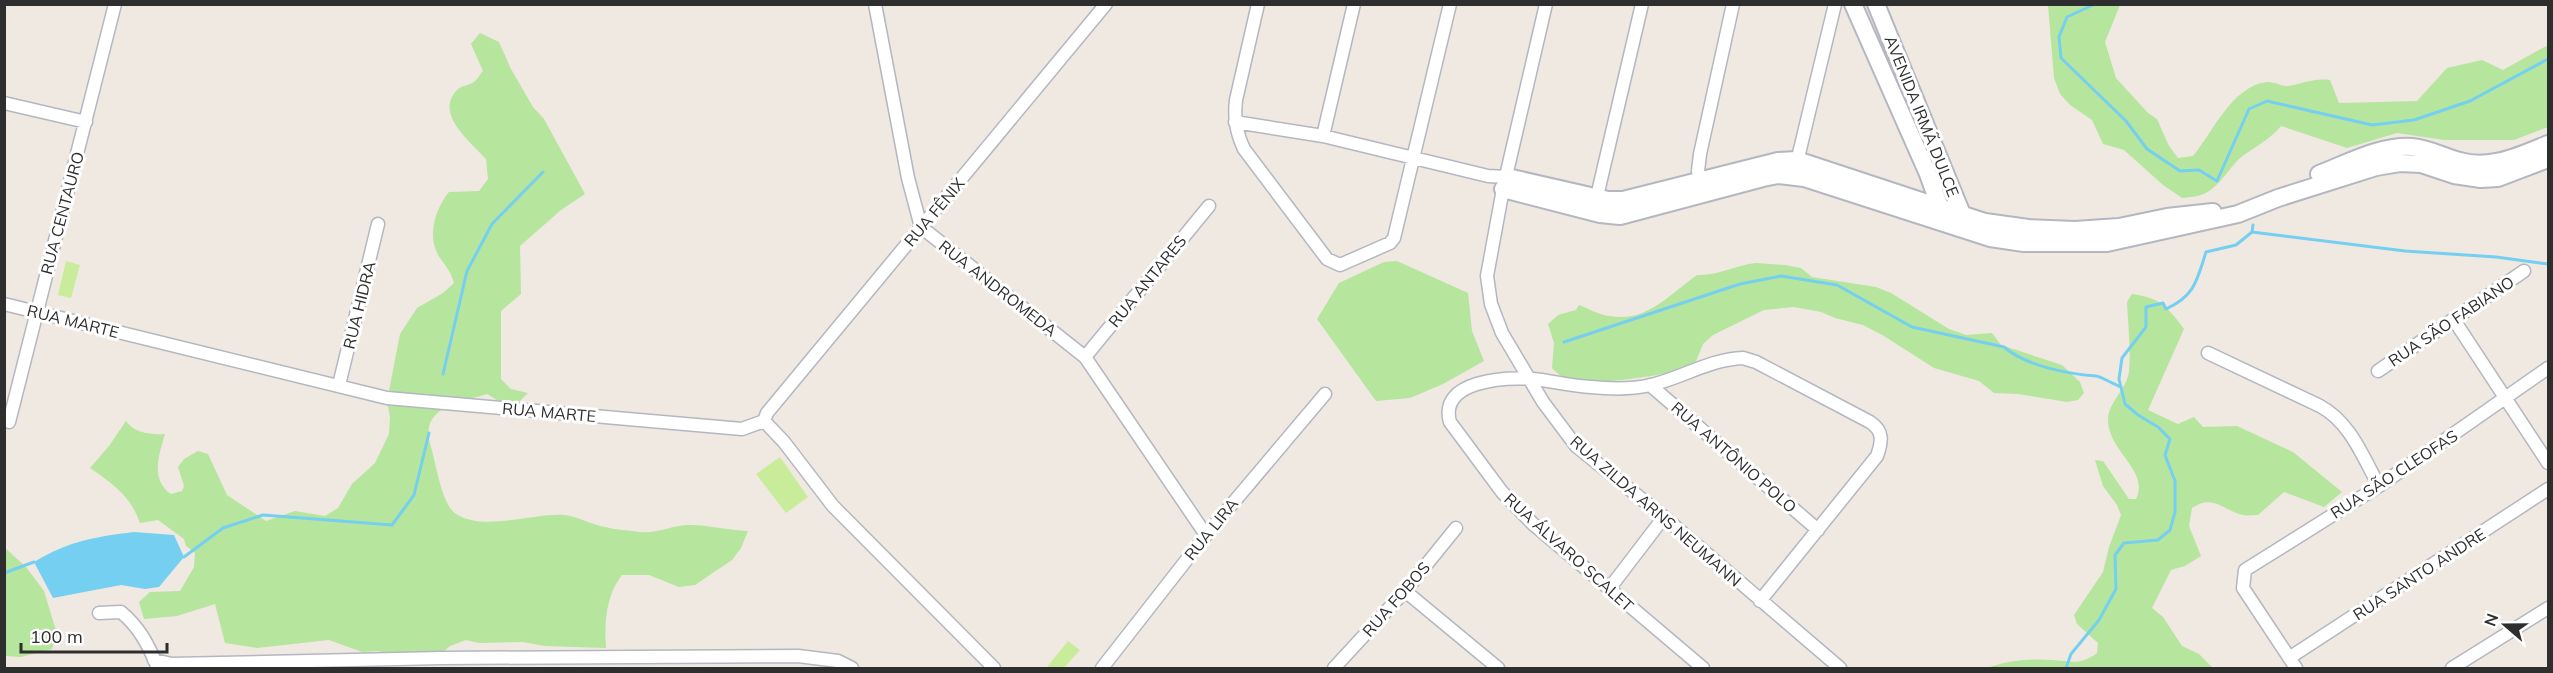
<svg xmlns="http://www.w3.org/2000/svg" width="2553" height="673" font-family="Mulish,sans-serif">
<style>
.green{fill:#b6e59e}
.pitch{fill:#c9ec9a}
.water{fill:#75cff0}
.lines{fill:none;stroke-linecap:round;stroke-linejoin:round}
.stream{stroke:#75cff0;stroke-width:3}
.street-casing{stroke:#b4b7c1;stroke-width:15}
.secondary-casing{stroke:#b4b7c1;stroke-width:20}
.street{stroke:#fff;stroke-width:12}
.secondary{stroke:#fff;stroke-width:16}
.labels{text-anchor:middle;stroke-width:6;stroke-linejoin:round;paint-order:stroke}
.street-label{font-size:16px;fill:#2e2e2e;stroke:#fff}
</style>
<rect width="100%" height="100%" fill="#efe9e1"/>
<path class="green" d="M2048 5H2120L2105 42 2116 78 2148 113 2157 119 2169 146 2178 158 2193 156C2213 132 2232 86 2267 82 2274 81 2282 87 2289 86 2304 83 2314 78 2330 80L2339 103 2417 101 2447 68 2482 60 2503 70 2548 45V127L2514 140H2444L2397 133 2347 148 2281 126C2270 140 2252 148 2239 159 2227 171 2220 185 2206 193 2198 197 2190 197 2182 198L2163 185 2124 150 2103 144 2092 120 2070 105 2060 94 2054 78Z
M480 33 499 42 511 69 533 107 544 119 585 194 561 210 520 246 521 294 501 311V379L511 389 528 393 512 409 487 394C458 403 418 407 431 447 436 464 442 505 456 514 484 532 533 513 564 515 575 516 584 521 594 524 608 529 625 530 639 532 656 534 673 525 689 525 708 525 728 530 748 531L741 548 732 560 695 585 679 587 649 575H622C606 595 604 623 606 648L545 646 523 642 479 643 466 640 450 646 437 657 408 656 377 651 362 652 329 640 257 648 225 643 215 604 177 616 144 619 139 602 150 592 180 591 194 567 195 553 186 546 184 539 158 520 140 523C130 495 113 484 90 468L109 446 126 421C134 433 151 435 165 434 159 454 150 480 171 494L182 491 184 486 178 467 184 459 198 451 208 454 227 495 266 521 295 511 325 516 338 508 352 484 375 463 389 434 390 417 387 401 400 334 417 308 443 293 454 283C450 270 447 268 440 258 426 238 435 209 449 192L479 191 488 179 486 159C470 141 434 114 457 90 462 85 468 86 474 82 477 80 480 74 483 71L471 44Z
M1397 261 1468 293 1472 331 1484 361 1443 384 1410 398 1376 401 1317 319 1339 283 1384 262Z
M1756 263 1785 265 1801 268 1812 277 1876 287 1891 293 1949 329 1966 335 1992 333 2001 345 2062 365 2080 382 2084 393 2078 400 2067 402 2018 394 1994 393 1979 381 1934 368 1884 336 1863 325 1835 318 1821 312 1794 307 1764 310 1713 335 1703 344 1695 364 1687 370C1663 374 1591 387 1571 381 1563 378 1558 374 1552 368L1554 343 1548 324 1558 315 1576 310 1579 305C1589 309 1600 315 1610 316 1646 323 1670 294 1697 275 1718 276 1735 265 1756 263Z
M2132 294C2160 298 2167 306 2184 329L2148 410 2178 424 2194 417 2203 427 2237 426 2293 452 2342 492 2324 507 2284 492 2258 515C2253 515 2247 516 2243 515 2224 511 2213 493 2192 508L2189 526 2201 556 2185 566 2171 570 2152 608 2163 617 2182 646 2199 654 2213 668H1987C2005 661 2032 658 2052 660 2071 661 2080 666 2097 653L2098 643 2077 624 2074 615 2103 572 2109 547 2121 515 2117 505 2103 486 2095 460 2103 461 2129 499H2136C2150 471 2109 452 2108 421 2107 403 2127 390 2129 371 2131 349 2128 324 2127 302Z
M4 547 26 567 44 591 57 634 52 649 21 657 5 656Z"/>
<path class="pitch" d="M66 261 80 265 71 298 58 295Z
M780 457 808 497 786 513 756 474Z
M1068 641 1080 650 1064 668H1049L1047 667Z"/>
<path class="water" d="M134 532 174 535 184 557 159 587 145 589 121 585 53 598 34 562C69 541 94 537 134 532Z"/>
<g class="lines">
<path class="stream" d="M2095 4 2067 17 2059 37 2061 58 2126 121 2147 149 2180 171 2199 170 2217 181 2249 109 2267 101 2372 125 2414 120 2470 101 2548 59
M2252 232 2405 251 2496 257 2548 264
M1564 342 1740 284 1781 276 1837 285 1912 327 2004 347C2026 366 2068 374 2096 376 2100 376 2115 385 2121 387
M443 374 467 271 492 224 543 172
M184 557 223 528 263 515 392 525 414 495 429 433
M4 573 34 562
M2066 668 2071 654 2099 620 2116 589 2115 555 2124 543 2158 540 2170 530 2175 512V481L2165 455 2170 439 2158 427 2138 415 2125 404 2119 379 2122 358 2146 327V307L2163 303 2166 309C2195 296 2197 280 2206 252L2236 245 2252 232 2253 225"/>
<g class="street-casing">
<path id="street" d="M875 4 908 178 921 227 1085 357 1206 535
M1258 4 1236 100C1234 118 1236 132 1244 149L1327 259 1340 265 1390 243 1394 238 1450 4
M1546 4 1503 189 1487 276 1491 304 1502 333 1543 402 1576 446 1664 517 1840 668
M4 103 86 122
M1235 122 1323 136 1488 176 1507 177
M1323 136 1354 4
M1796 166 1835 4
M1702 187 1698 171 1700 154 1733 4
M1595 205 1642 4
M4 304 387 398 742 429 764 421
M2454 320 2548 463
M2208 353 2320 406C2350 422 2363 457 2379 486
M1085 357 1209 206
M2378 371 2524 271
M339 385 378 224
M1650 385 1818 530
M764 421 767 413 1106 4
M764 421 784 442 833 506 994 668
M9 422 115 4
M1609 589 1664 517
M1405 591 1498 668
M99 613 121 612C139 627 148 644 157 666
M2289 658 2548 489
M154 660 172 664 442 658 798 656 838 661 852 668
M1102 668 1206 535 1325 394
M1334 668 1405 591 1456 528
M1703 668 1533 524 1502 492 1450 422C1438 380 1506 377 1533 379 1552 381 1572 386 1591 387 1610 389 1633 389 1651 385 1681 378 1711 359 1743 358L1756 362 1870 422C1884 431 1882 442 1877 456L1760 601
M2296 668 2243 588 2245 570 2379 486 2548 368
M2452 668 2548 608"/>
</g>
<g class="secondary-casing">
<path id="secondary" d="M1853 4 1928 174 1942 213
M1876 4 1964 219
M2319 174C2348 163 2380 145 2412 147 2428 148 2444 157 2460 161 2490 170 2521 155 2548 144
M1507 177 1608 200H1623L1778 161 1797 160 1985 222 2028 228 2075 230 2119 227 2167 217 2213 212
M1503 189 1600 214 1620 216 1763 178 1778 175 1804 178 1990 238 2024 243H2107L2238 214 2278 198 2376 167 2400 163 2421 164 2454 175 2481 179 2498 178 2548 159"/>
</g>
<use href="#street" class="street"/>
<use href="#secondary" class="secondary"/>
</g>
<g class="labels">
<g class="street-label">
<text transform="translate(1922 116) rotate(68)" y="6">AVENIDA IRMÃ DULCE</text>
<text transform="translate(934 212) rotate(-50)" y="6">RUA FÊNIX</text>
<text transform="translate(62 213) rotate(-75)" y="6">RUA CENTAURO</text>
<text transform="translate(1147 281) rotate(-51)" y="6">RUA ANTARES</text>
<text transform="translate(998 288) rotate(38)" y="6">RUA ANDROMEDA</text>
<text transform="translate(359 305) rotate(-76)" y="6">RUA HIDRA</text>
<text transform="translate(73 321) rotate(14)" y="6">RUA MARTE</text>
<text transform="translate(2451 321) rotate(-34)" y="6">RUA SÃO FABIANO</text>
<text transform="translate(549 412) rotate(5)" y="6">RUA MARTE</text>
<text transform="translate(1734 457) rotate(41)" y="6">RUA ANTÔNIO POLO</text>
<text transform="translate(2394 474) rotate(-33)" y="6">RUA SÃO CLEOFAS</text>
<text transform="translate(1656 511) rotate(41)" y="6">RUA ZILDA ARNS NEUMANN</text>
<text transform="translate(1211 529) rotate(-51)" y="6">RUA LIRA</text>
<text transform="translate(1569 552) rotate(42)" y="6">RUA ÁLVARO SCALET</text>
<text transform="translate(2419 574) rotate(-33)" y="6">RUA SANTO ANDRE</text>
<text transform="translate(1396 599) rotate(-49)" y="6">RUA FOBOS</text>
</g>
</g>
<rect width="2553" height="673" fill="none" stroke="#2e2e2e" stroke-width="12"/>
<g transform="translate(2505 625) rotate(290)" stroke="#ffffff" stroke-width="4.5" paint-order="stroke">
<path d="M0-4.5L10 22L0 15L-10 22Z" fill="#2e2e2e"/>
<text y="-9" font-size="16" font-weight="bold" text-anchor="middle" fill="#2e2e2e">N</text>
</g>
<path d="M21 643v9h146v-9" fill="none" stroke="#2e2e2e" stroke-width="3"/>
<text x="30" y="643" font-size="18" fill="#2e2e2e" stroke="#ffffff" stroke-width="4.5" paint-order="stroke">100 m</text>
</svg>
